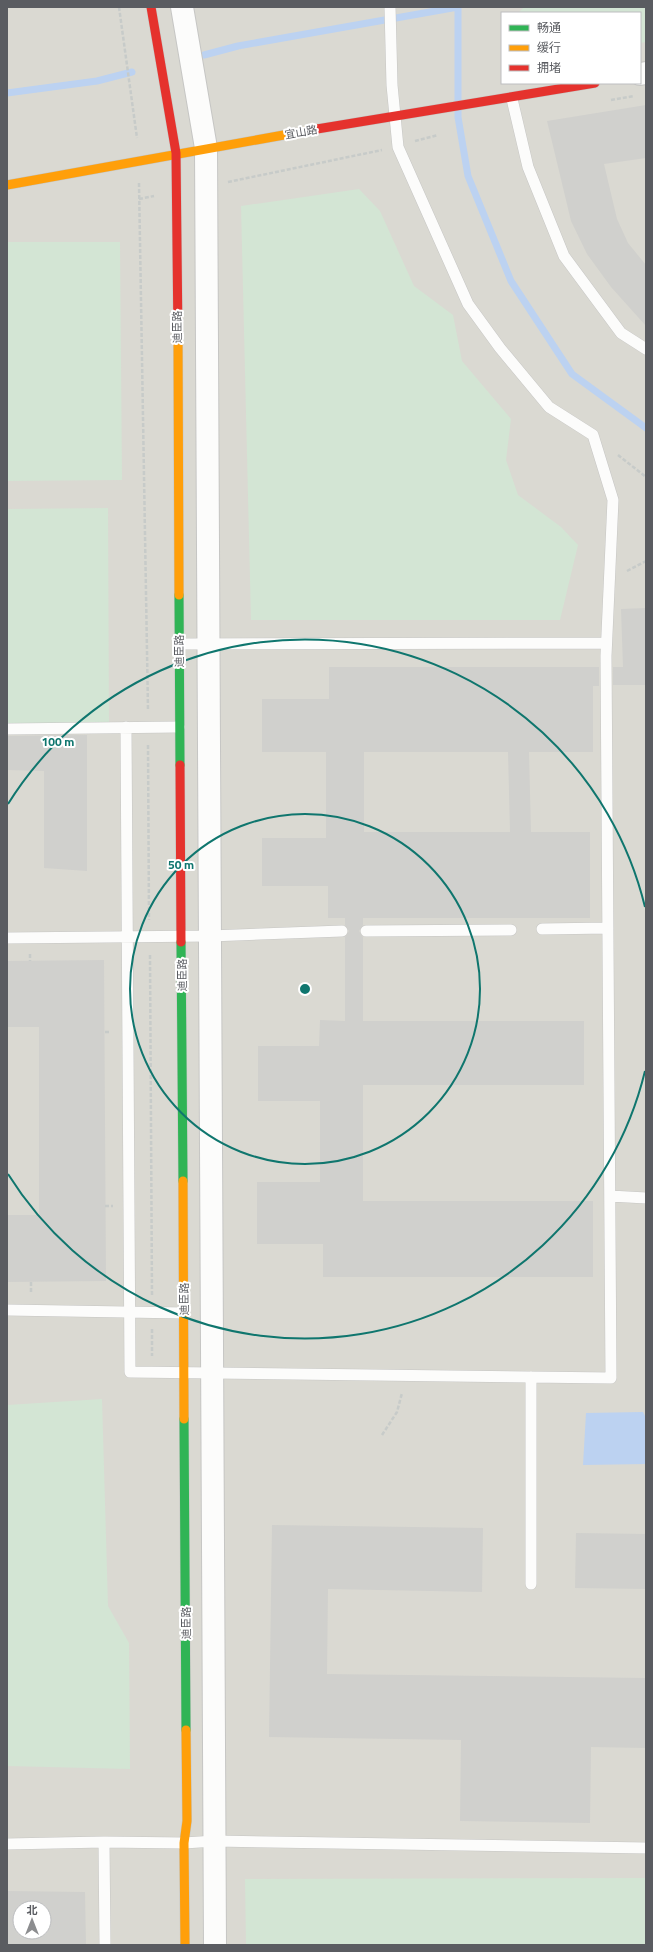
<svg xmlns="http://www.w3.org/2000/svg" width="653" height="1952" font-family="'Titillium Web','Noto Sans SC',sans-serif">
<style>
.education{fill:#dad9d2;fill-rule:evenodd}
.green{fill:#d3e5d4}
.water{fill:#bcd2f1}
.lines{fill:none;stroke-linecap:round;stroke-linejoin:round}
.stream{stroke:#bcd2f1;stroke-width:7}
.building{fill:#d0d0cd;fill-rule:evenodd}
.lane-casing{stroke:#c6c6c4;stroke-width:12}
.street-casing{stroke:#c6c6c4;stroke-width:24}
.fast-casing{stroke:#c5c6c4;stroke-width:10}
.slow-casing{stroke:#c5c6c4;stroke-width:10}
.jam-casing{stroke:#c5c6c4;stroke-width:10}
.path{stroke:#c7cbc9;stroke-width:2.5;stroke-dasharray:4 2;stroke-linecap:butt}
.lane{stroke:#fcfcfb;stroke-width:11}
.street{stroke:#fcfcfb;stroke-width:22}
.fast{stroke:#30b455;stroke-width:9}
.slow{stroke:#ff9f0a;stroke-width:9}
.jam{stroke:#e5322d;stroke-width:9}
.ring{fill:none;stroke:#0f766e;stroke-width:2}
.labels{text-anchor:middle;stroke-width:4;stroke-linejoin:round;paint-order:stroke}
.street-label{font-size:11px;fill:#5a5c61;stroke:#fff}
.centre{fill:#0f766e;stroke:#fff;stroke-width:2}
.ring-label{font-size:12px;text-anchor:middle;font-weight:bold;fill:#0f766e;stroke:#fff;stroke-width:4;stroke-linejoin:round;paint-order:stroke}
</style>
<rect width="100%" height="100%" fill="#eae9e4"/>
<path class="education" d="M7 7H646V1945H7ZM502 13H640V83H502ZM20 1908H44V1932H20Z"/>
<path class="green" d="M524 7H646V42L640 43V13H518Z
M359 189 380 211 414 286 453 315 462 361 511 419 506 460 518 495 561 527 578 545 560 620H251L241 206Z
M7 242H120L122 480 7 481Z
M108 508 109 728 7 729V509Z
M102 1399 108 1606 129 1643 130 1769 7 1766V1405Z
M646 1878V1945H246L245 1879Z"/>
<path class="water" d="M643 1412 646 1418V1464L583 1465 586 1413Z"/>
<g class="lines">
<path class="stream" d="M458 7V117L468 176 511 281 572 374 646 428
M204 55 238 46 458 7
M7 93 97 81 132 72"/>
</g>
<path class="building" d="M646 105V158L604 164 617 219 628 243 646 265V326L611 287 587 254 571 221 547 121Z
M646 608V685H613V667H623L621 609Z
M329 667H599V686H593V752H529L531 832H590V918H363V925L359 931 363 937V1021H584V1085H363V1201H593V1277H323V1244H257V1182H320V1101H258V1046H319L320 1020 345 1021V937L349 931 345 925V918H328V886H262V838H326V752H262V699H329ZM364 752H508L510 832H364Z
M87 735V871L44 868V771L7 770V736Z
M104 960 106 1281 7 1282V1215H39V1027H7V961Z
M272 1525 483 1528 482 1592 328 1589 327 1674 646 1678V1748L591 1747 590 1823 460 1821 461 1740 269 1737Z
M576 1533 646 1534V1589L575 1588Z
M7 1891 85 1892 86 1945H7ZM20 1908H44V1932H20Z"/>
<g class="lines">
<g class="lane-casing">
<path id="lane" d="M512 99 528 167 564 256 621 333 646 349
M179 644 606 643
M126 727 130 1372 611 1378 606 656 613 500 593 435 549 407 500 348 468 304 398 147 392 85 390 7
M7 729 179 727
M542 929 608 928
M366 931 511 930
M7 938 210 936 342 931
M610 1196 646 1198
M7 1310 184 1313
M531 1377V1584
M104 1842 105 1945
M7 1844 104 1842 184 1843 215 1841 646 1848"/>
</g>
<g class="street-casing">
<path id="street" d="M182 7 206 148 215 1945
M640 74 646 73"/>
</g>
<g class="fast-casing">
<path id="fast" d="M179 595 180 765
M181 942 183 1181
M184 1419 186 1730"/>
</g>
<g class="slow-casing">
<path id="slow" d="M7 185 317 129
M178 338 179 595
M183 1181 184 1419
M185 1945 184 1843 187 1821 186 1730"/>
</g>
<g class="jam-casing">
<path id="jam" d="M151 7 176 153 178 338
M317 129 595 83
M180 765 181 942"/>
</g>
<path class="path" d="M119 7 137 138
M611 100 634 96
M415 141 438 135
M228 182 382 150
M139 183 148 710
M139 199 154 196
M618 455 646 477
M627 571 646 561
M148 745 149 920
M30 954V961
M150 955 152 1296
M105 1032H111
M105 1206H113
M31 1282V1294
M152 1329V1356
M382 1435 397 1412 402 1393"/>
<use href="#lane" class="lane"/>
<use href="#street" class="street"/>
<use href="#fast" class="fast"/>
<use href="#slow" class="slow"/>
<use href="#jam" class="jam"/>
</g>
<g class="ring">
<circle cx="305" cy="989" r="175"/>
<path d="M645 1071A350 350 0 0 1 8 1174M8 804A350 350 0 0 1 645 907"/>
</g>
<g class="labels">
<g class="street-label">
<text transform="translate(301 132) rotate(-10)" y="4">宜山路</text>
<text transform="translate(177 327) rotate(-90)" y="4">迪臣路</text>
<text transform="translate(179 651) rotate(-90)" y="4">迪臣路</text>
<text transform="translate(182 975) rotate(-90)" y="4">迪臣路</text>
<text transform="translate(184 1299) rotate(-90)" y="4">迪臣路</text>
<text transform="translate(186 1623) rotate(-90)" y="4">迪臣路</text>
</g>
</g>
<circle cx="305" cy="989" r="6" class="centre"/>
<g class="ring-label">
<text x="58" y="746">100 m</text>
<text x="181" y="869">50 m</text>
</g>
<rect width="653" height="1952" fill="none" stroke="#5a5c61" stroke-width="16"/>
<rect x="501" y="12" width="140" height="72" fill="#ffffff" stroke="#bdbec0"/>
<rect x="509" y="25" width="20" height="6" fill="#30b455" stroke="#bdbec0"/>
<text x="537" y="32" font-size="12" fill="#5a5c61">畅通</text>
<rect x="509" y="45" width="20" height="6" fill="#ff9f0a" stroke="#bdbec0"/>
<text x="537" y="52" font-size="12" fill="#5a5c61">缓行</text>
<rect x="509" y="65" width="20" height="6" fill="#e5322d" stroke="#bdbec0"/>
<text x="537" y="72" font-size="12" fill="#5a5c61">拥堵</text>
<g transform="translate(32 1920)"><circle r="19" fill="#ffffff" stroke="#bdbec0"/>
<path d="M0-3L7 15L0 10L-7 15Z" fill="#8c8d8f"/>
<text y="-6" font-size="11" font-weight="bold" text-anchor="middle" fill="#5a5c61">北</text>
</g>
</svg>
